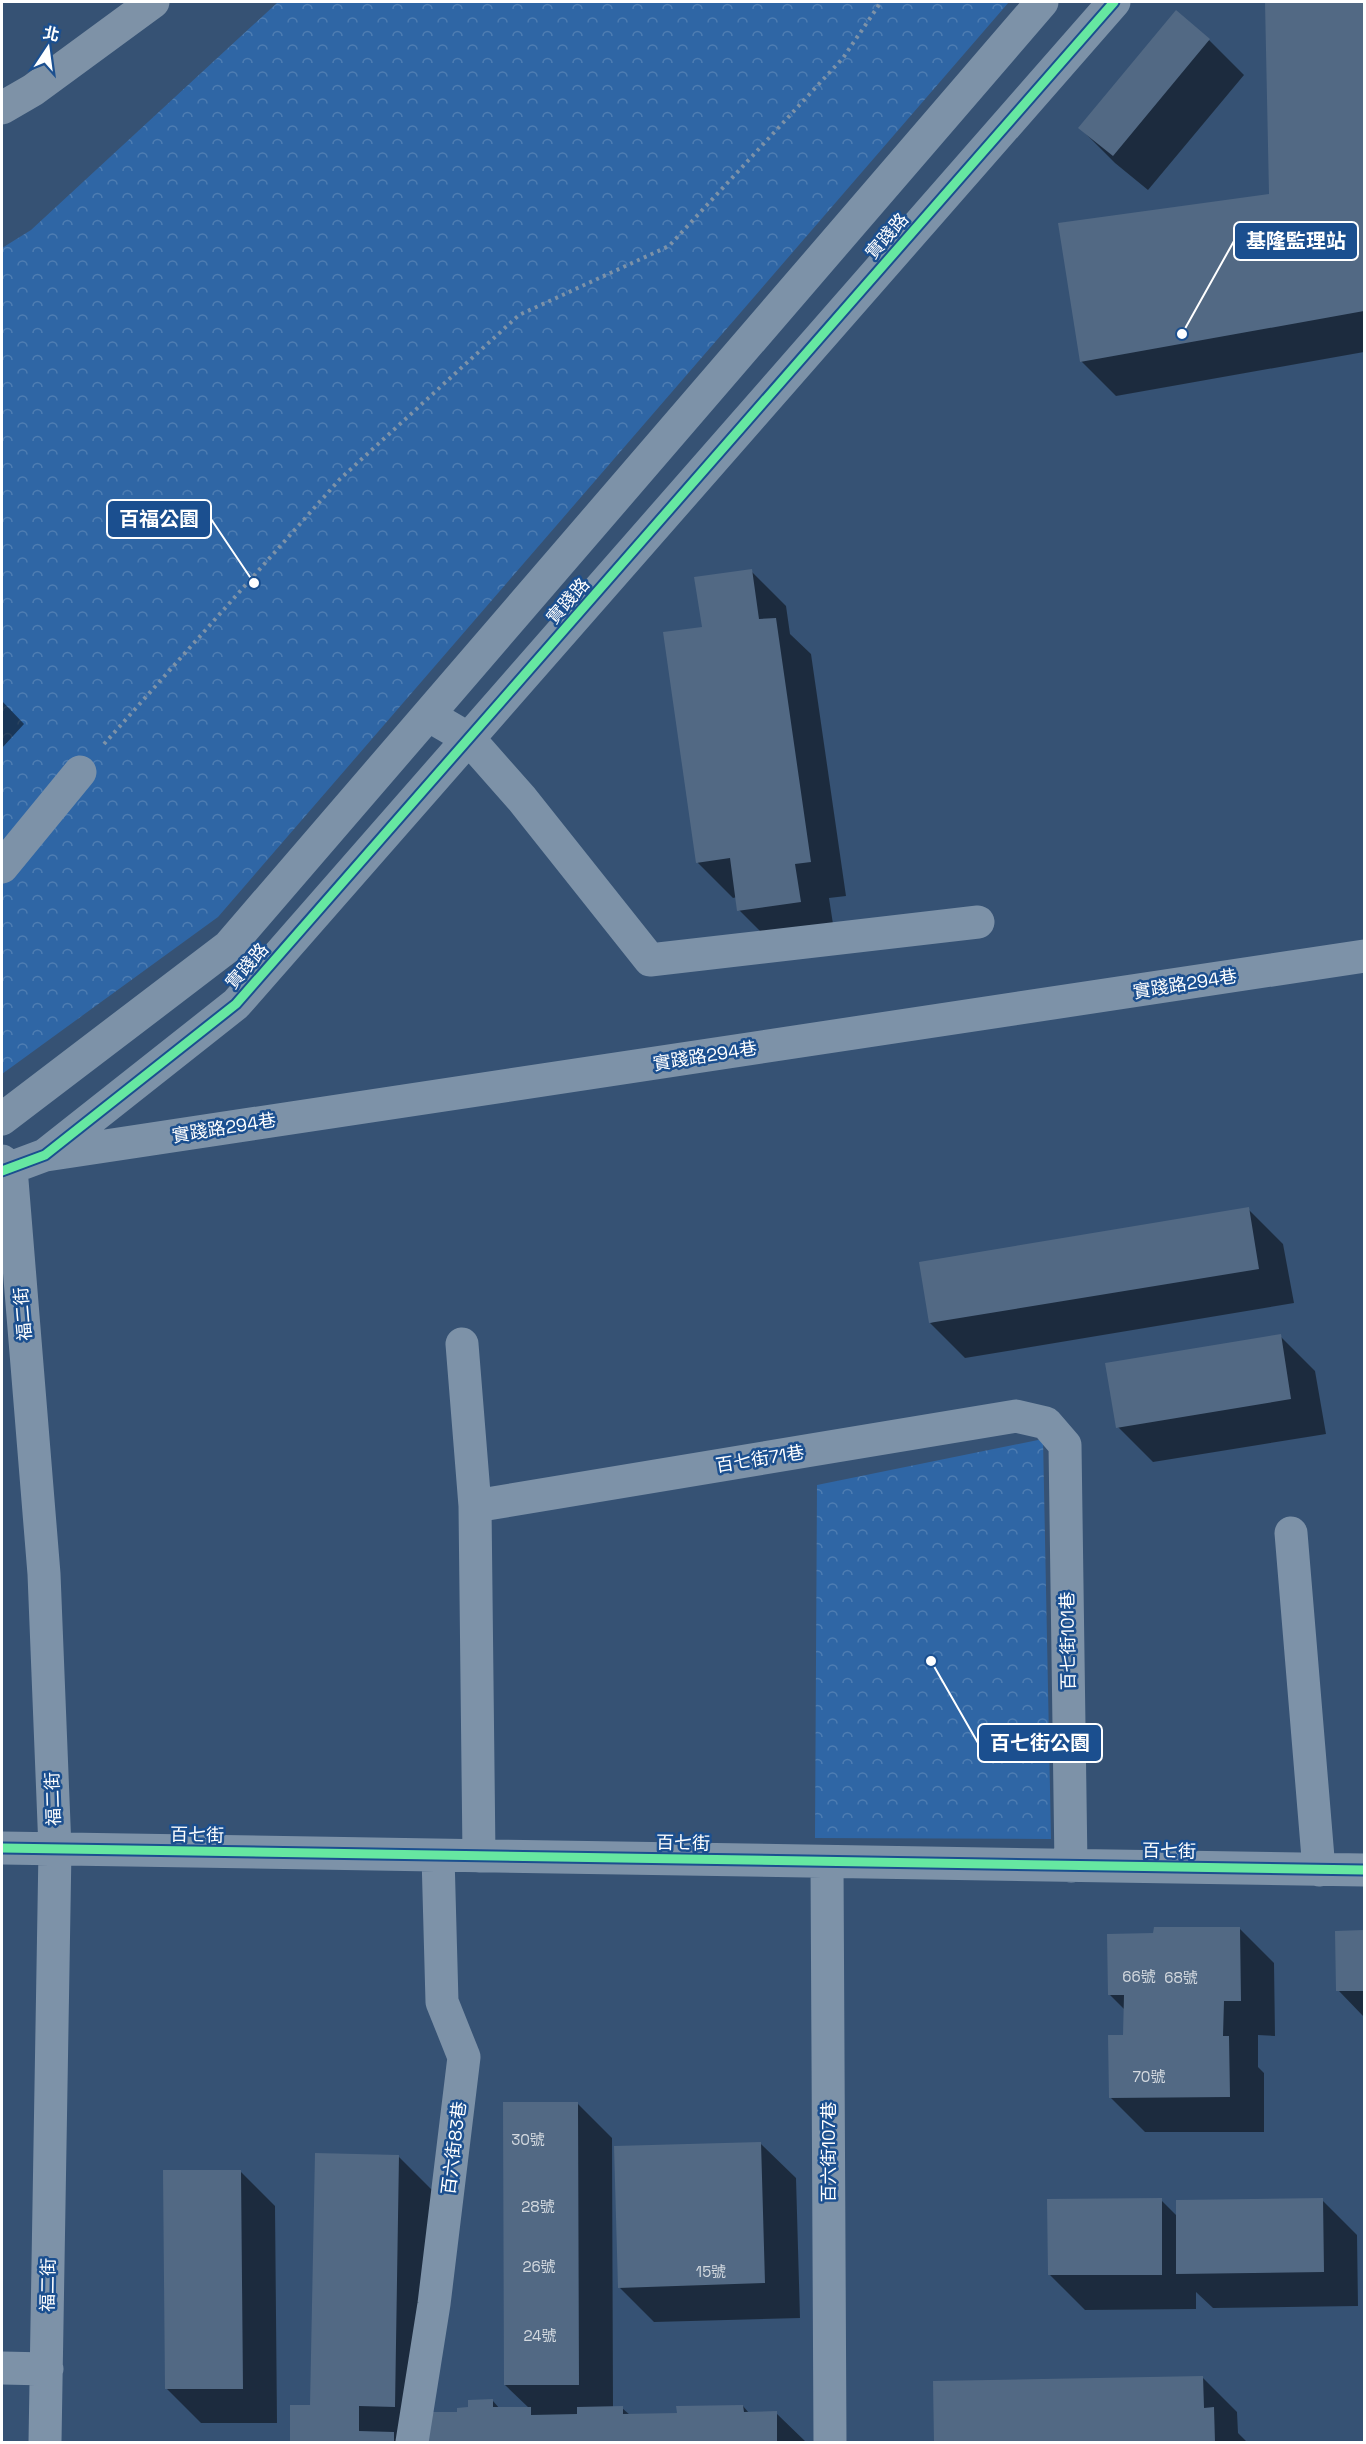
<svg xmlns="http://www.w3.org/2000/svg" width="1366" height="2444" font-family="'Space Grotesk','Noto Sans TC',sans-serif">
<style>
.park{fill:url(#park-crowns)}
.shadow{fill:#0007}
.building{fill:#526984}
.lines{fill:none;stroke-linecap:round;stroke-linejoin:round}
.path{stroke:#7d92a8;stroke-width:4;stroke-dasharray:3 4.5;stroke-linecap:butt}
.minor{stroke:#7d92a8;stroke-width:33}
.highway{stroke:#7e92a7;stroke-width:33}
.cycleway-casing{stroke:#1b4f8f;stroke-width:13}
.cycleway{stroke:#66e7a1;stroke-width:9}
.labels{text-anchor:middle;stroke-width:5;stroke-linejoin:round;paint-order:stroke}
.number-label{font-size:15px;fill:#d4dae0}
.street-label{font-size:18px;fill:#fff;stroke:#1b4f8f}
.leader{fill:none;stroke:#fff;stroke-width:2}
.callout-dot{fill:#fff;stroke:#1b4f8f;stroke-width:2}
.callout{fill:#1b4f8f;stroke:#fff;stroke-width:2}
.callout-label{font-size:20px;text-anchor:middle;font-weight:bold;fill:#fff}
</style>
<defs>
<pattern id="park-crowns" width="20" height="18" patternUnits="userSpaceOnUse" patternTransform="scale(1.5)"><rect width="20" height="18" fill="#2f66a5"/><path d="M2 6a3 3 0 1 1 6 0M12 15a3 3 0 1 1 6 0" fill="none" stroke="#4e7db2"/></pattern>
</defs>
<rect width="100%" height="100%" fill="#365274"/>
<path class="park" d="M278 2H1009L218 917 2 1074V248L31 230Z
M1043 1439 1051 1839 815 1838 817 1485Z"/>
<path class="shadow" d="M1267 2H1364V352L1116 396 1081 361 1270 195Z
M1209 40 1244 75 1148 190 1115 163 1080 128Z
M751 571 786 606 790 634 811 654 846 896 829 898 835 937 774 945 739 910 737 897 733 898 698 863 704 628Z
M2 701 24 724 2 748Z
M1248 1209 1283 1244 1294 1303 965 1358 930 1323Z
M1280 1336 1315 1371 1326 1434 1153 1462 1118 1427Z
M1239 1928 1274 1963 1275 2036 1258 2035V2067L1264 2073V2132H1145L1110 2097 1125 2037V2010L1109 1994 1155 1935Z
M1337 1932H1364V2017L1338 1990Z
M577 2103 612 2138 613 2408H622L630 2415 678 2414 743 2406 749 2413H776L806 2442H291L292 2406 314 2407 398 2156 433 2191 429 2414 458 2413 493 2401 500 2409 529 2408 505 2385Z
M760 2143 796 2178 800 2318 654 2322 619 2287Z
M240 2171 275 2206 277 2423H201L166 2388Z
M1161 2200 1177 2216 1322 2200 1357 2235 1358 2306 1213 2308 1196 2292V2309L1085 2310 1050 2275Z
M1202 2377 1237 2412 1238 2433 1247 2442H936L934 2382Z"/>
<path class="building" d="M1265 2H1364V311L1080 362 1058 223 1269 194Z
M1176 10 1210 39 1113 156 1078 128Z
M752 569 759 619 776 618 811 862 795 864 801 902 737 911 730 858 696 863 663 632 702 627 694 577Z
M1249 1207 1259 1269 929 1323 919 1262Z
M1281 1334 1291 1399 1116 1428 1105 1363Z
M1154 1927H1240L1241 2001H1224L1223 2036H1229L1230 2097 1109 2098 1108 2035H1123L1124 1995H1108L1107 1934 1153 1933Z
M1364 1930V1991H1336L1335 1931Z
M503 2102H578L579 2385H504Z
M761 2142 765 2283 618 2288 614 2146Z
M315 2153 399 2155 395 2407 359 2406V2431L394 2432V2442H290V2405H310Z
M163 2170H241L243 2389H165Z
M1162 2198V2275H1048L1047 2199Z
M1323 2198 1324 2272 1176 2274V2200Z
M1203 2376 1204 2408 1214 2407 1215 2442H934L933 2381Z
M493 2399V2407H531V2415L577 2414V2407L623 2406V2414L677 2413 676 2406 743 2405 744 2412 777 2411V2442H428V2412H457V2408L468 2407V2400Z"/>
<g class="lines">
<path class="path" d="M104 744 340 479 519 315 669 246 843 58 881 2"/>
<path class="minor" d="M428 715 469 739 522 799 650 960 978 922
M2 867 80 772
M2 1119 229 946 1042 2
M46 1155 1364 956
M2 1161 11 1168 44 1574 55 1849 45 2442
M2 1171 45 1155 236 1004 1114 2
M462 1344 475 1506 479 1856
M475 1506 1016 1416 1046 1423 1065 1445 1071 1866
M1291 1533 1319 1870
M2 1848 1364 1870
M827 1862 830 2442
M2 2368 47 2369
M412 2442 434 2304 464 2057 442 2002 438 1856"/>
<path class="highway" d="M2 108 33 90 153 2"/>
<g class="cycleway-casing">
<path id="cycleway" d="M2 1171 45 1155 236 1004 1114 2
M2 1848 1364 1870"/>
</g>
<use href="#cycleway" class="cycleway"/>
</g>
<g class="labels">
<g class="number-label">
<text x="1139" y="1982">66號</text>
<text x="1181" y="1983">68號</text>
<text x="1149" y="2082">70號</text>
<text x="528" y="2145">30號</text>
<text x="538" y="2212">28號</text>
<text x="539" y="2272">26號</text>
<text x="711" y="2277">15號</text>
<text x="540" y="2341">24號</text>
</g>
<g class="street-label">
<text transform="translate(887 236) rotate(-49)" y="6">實踐路</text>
<text transform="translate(568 601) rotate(-49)" y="6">實踐路</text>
<text transform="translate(247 966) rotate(-49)" y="6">實踐路</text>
<text transform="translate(1185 984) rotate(-9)" y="6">實踐路294巷</text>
<text transform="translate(705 1056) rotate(-9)" y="6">實踐路294巷</text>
<text transform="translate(224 1128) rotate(-9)" y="6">實踐路294巷</text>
<text transform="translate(23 1314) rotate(-95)" y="6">福二街</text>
<text transform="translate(760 1459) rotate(-9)" y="6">百七街71巷</text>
<text transform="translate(1068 1641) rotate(-91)" y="6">百七街101巷</text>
<text transform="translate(53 1799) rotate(-92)" y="6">福二街</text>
<text transform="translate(197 1835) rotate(1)" y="6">百七街</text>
<text transform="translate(683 1843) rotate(1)" y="6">百七街</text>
<text transform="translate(1169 1851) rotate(1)" y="6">百七街</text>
<text transform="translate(454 2148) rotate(-83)" y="6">百六街83巷</text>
<text transform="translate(829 2152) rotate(-90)" y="6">百六街107巷</text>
<text transform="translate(48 2285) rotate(-89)" y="6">福二街</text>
</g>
</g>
<path class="leader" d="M1182 334L1234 241M254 583L211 519M931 1661L978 1743"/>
<g class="callout-dot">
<circle cx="1182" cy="334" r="6"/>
<circle cx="254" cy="583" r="6"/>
<circle cx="931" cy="1661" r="6"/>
</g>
<g class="callout">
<rect x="1234" y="222" width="124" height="38" rx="6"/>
<rect x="107" y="500" width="104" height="38" rx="6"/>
<rect x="978" y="1724" width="124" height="38" rx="6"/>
</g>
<g class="callout-label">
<text x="1296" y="248">基隆監理站</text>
<text x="159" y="526">百福公園</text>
<text x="1040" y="1750">百七街公園</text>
</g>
<rect width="1366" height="2444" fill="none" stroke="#ffffff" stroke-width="6"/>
<g transform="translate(48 48) rotate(13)" stroke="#1b4f8f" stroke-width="4.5" paint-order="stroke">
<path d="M0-4.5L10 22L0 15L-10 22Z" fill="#ffffff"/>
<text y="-9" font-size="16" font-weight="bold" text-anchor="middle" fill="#ffffff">北</text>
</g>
</svg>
